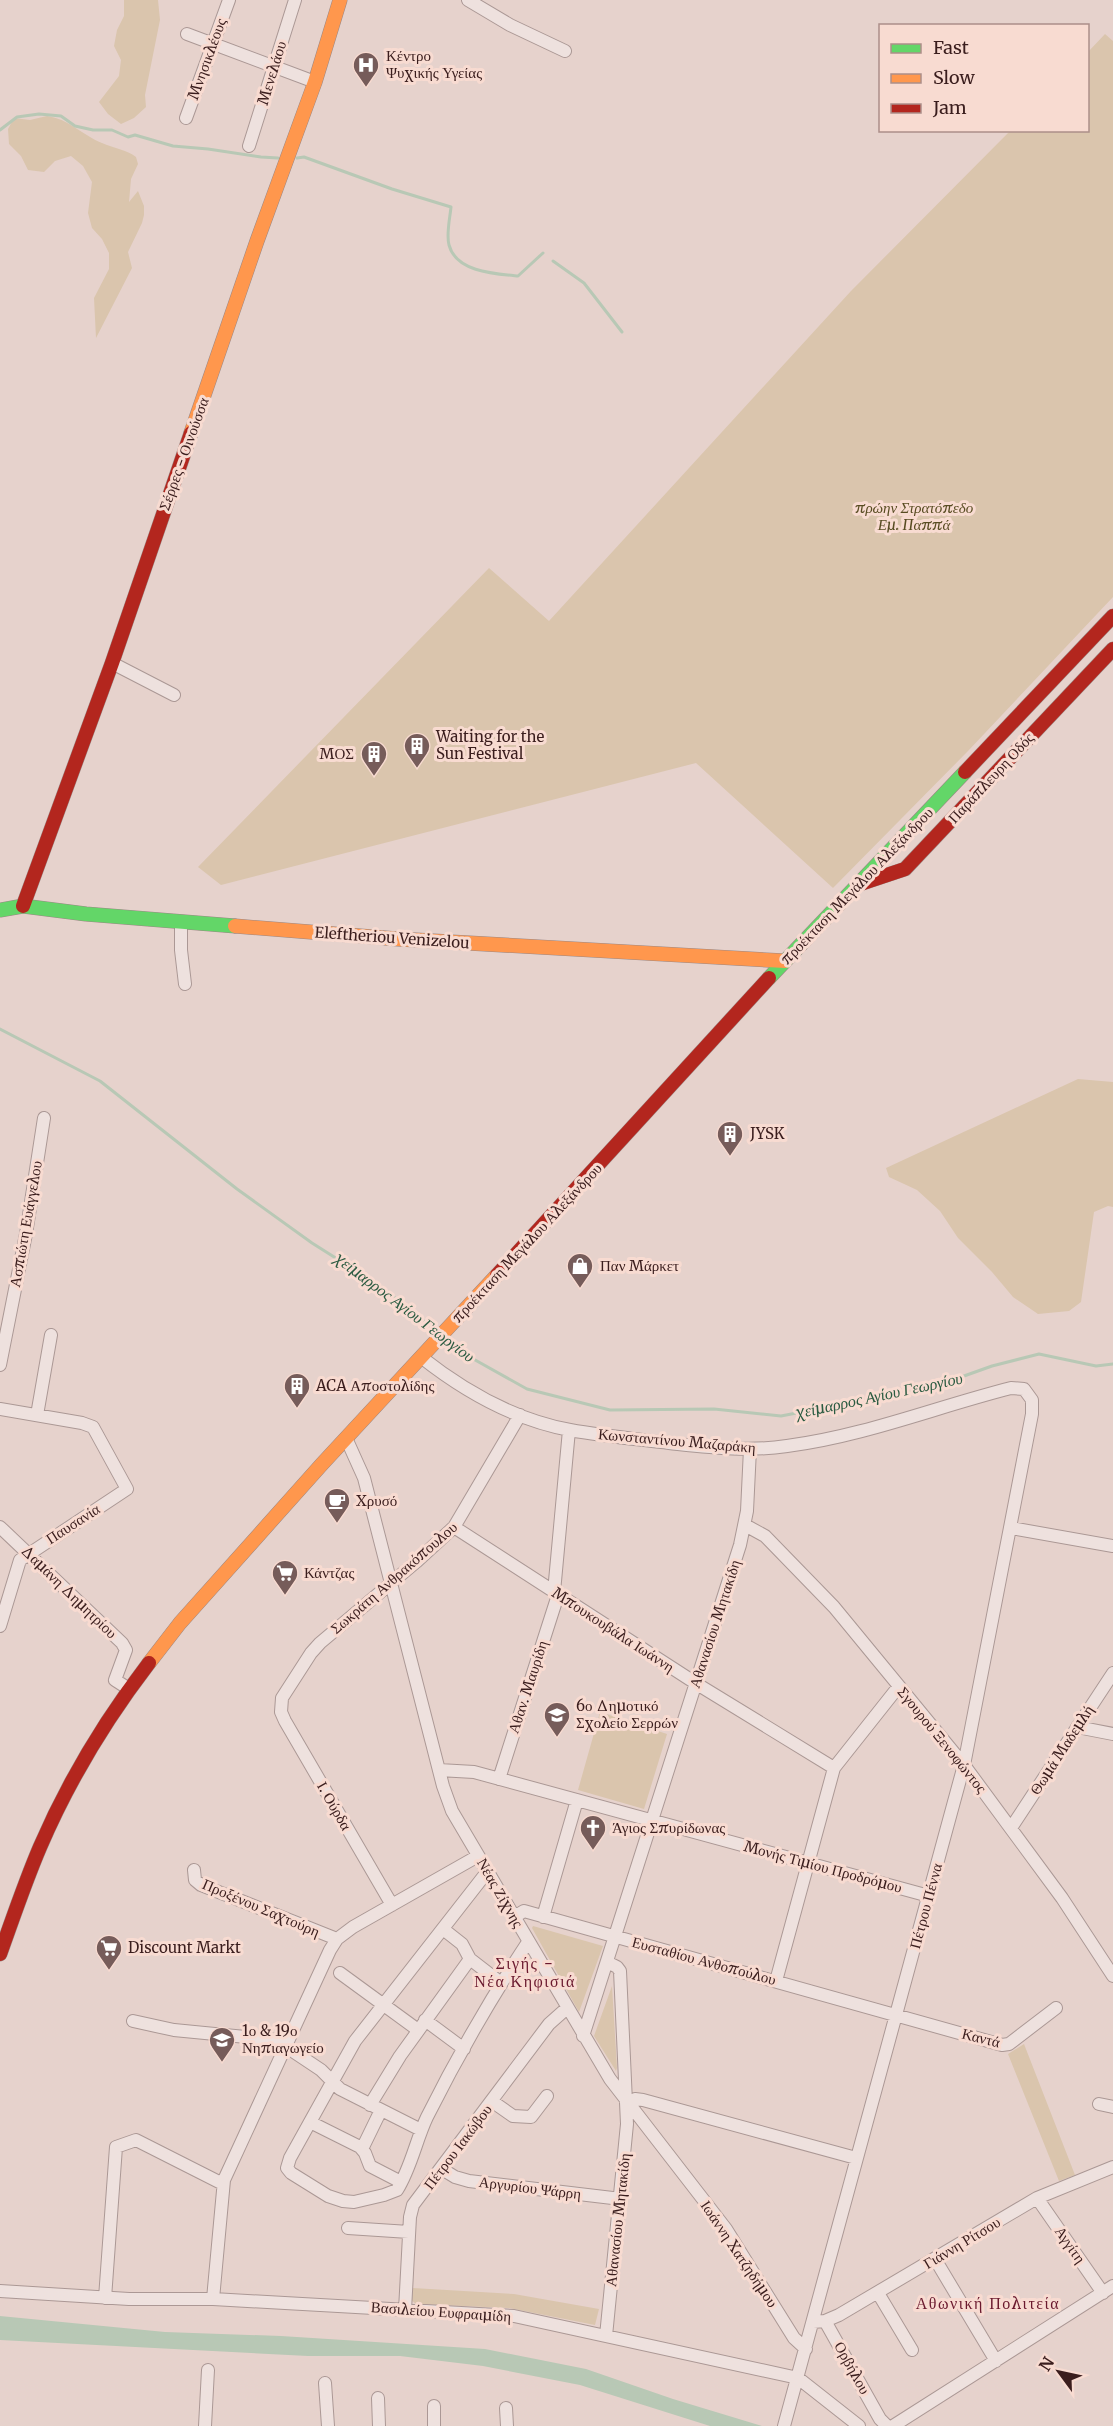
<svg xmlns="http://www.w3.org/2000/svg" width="1113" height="2426" font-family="Merriweather,serif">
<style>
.green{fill:#dac5ad}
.water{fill:#b8c8b5}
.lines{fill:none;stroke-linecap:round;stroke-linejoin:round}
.stream{stroke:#b8c8b5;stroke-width:3}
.street-casing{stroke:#ab9895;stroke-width:14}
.fast-casing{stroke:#9b8885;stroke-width:15}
.slow-casing{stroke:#9b8885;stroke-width:15}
.jam-casing{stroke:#9b8885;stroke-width:15}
.street{stroke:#eee1de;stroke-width:12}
.fast{stroke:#63d668;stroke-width:14}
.slow{stroke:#ff974d;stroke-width:14}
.jam{stroke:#b3261e;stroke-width:14}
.labels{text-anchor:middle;stroke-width:6;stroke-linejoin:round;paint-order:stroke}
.poi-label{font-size:15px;fill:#3a1d1d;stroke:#f8dbd1;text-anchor:start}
.street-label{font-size:15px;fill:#3a1d1d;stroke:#f8dbd1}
.park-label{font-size:15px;font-style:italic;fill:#584c22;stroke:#f8dbd1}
.water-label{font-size:16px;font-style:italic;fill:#2b5b41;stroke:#f8dbd1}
.neighbourhood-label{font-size:16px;letter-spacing:1.5px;fill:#6a192e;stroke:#f8dbd1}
</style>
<rect width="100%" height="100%" fill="#e6d2cc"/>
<path class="green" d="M124 0H158L160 20 145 95 146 107 134 118 121 124 108 114 99 102 119 76 121 60 114 46 117 30 124 16Z
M1105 34 1113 41V597L968 751 833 888 696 763 221 885 198 867 489 568 549 621 851 291 1010 131 1088 130V52Z
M47 116C69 119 82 135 102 143 113 148 127 150 136 157L138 164 131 179 129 202 138 191 144 206V215L142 223 128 252 132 268 96 338 94 298 109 269V253L102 239 92 228 88 213 92 182 83 166 71 156 55 161 44 172 28 170 21 156 9 144 8 129 14 118 30 120Z
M1078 1079 1113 1082V1207L1108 1206 1094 1212 1081 1302 1069 1311 1038 1314 1013 1297 992 1272 958 1238 940 1211 917 1190 889 1177 886 1168Z
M600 1712 667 1734 644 1809 578 1790Z
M533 1926 603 1946 579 2012 532 1928Z
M612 1986 617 2068 616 2071 594 2036Z
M1024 2044 1075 2175 1059 2181 1008 2054Z
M413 2288 514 2294 599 2309 595 2325 509 2308 416 2304 411 2300Z"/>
<path class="water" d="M0 2316 165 2332 281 2336 485 2349 586 2369 673 2399 762 2426H710L580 2385 483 2366 400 2356H308L0 2340Z"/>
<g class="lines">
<path class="stream" d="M0 130 17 117 39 114 61 116 75 126 93 130H112L128 137 135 135 173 146 208 149 261 157 278 158
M297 158 304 157 392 189 451 207C450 218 446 234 449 245 456 272 495 274 518 276L543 253
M553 261 584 283 622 332
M0 1029 100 1081 237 1189 312 1243 380 1286 436 1331
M446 1339 468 1356 527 1389 610 1410 714 1409 781 1416 936 1386 992 1366 1039 1354 1096 1366 1113 1364"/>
<g class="street-casing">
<path id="street" d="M468 0 510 25 565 51
M187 34 315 82
M186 118 229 0
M249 146 295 0
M112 663 174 695
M181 922V950L185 984
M421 1357C464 1391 516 1420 570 1430 603 1436 636 1439 669 1443 708 1447 748 1452 787 1446 864 1436 936 1407 1011 1388L1024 1389 1032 1400V1414L964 1765 784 2426
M0 1365 26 1234 44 1118
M0 1409 82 1423 93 1427 127 1489 20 1560 0 1626
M37 1415 51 1335
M346 1438 364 1478 443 1786 452 1811 610 2079 726 2229 794 2338 806 2349
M745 1525 765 1536 834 1607 964 1765 1062 1898 1113 1976
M0 1527 122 1643 126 1650 115 1680 129 1689
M454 1527 697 1684 834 1768
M1011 1528 1113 1546
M554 1592 569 1430
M1077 1727 1113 1734
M439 1770 474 1772 929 1896
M499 1779 558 1595
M1011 1828 1113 1673
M194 1870 195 1880 201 1885 337 1939
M487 1872 355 2041 290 2158 287 2168 291 2173 328 2196 343 2201 354 2202 384 2195 397 2190C411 2168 416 2140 427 2117 457 2057 491 1998 528 1942
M392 1905 285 1721 281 1712 282 1698 311 1653 320 1643 416 1562 454 1527 520 1415
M514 1917 524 1911 1002 2045 1009 2044 1056 2008
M543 1917 577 1800
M443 1929 462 1944 470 1959 501 1983
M340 1973 418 2030
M776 1981 834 1768 899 1686
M425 2020 464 2049
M133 2021 174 2030 276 2040 321 2070 340 2089 421 2130
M583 2036 740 1545 747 1511 750 1449
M493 2102 513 2116 531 2117 547 2096
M627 2103 635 2099 643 2100 856 2158
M1099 2104 1113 2107
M370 2105 400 2056 470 1959
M310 2122 360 2147 365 2153 370 2166 401 2182
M362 2149 381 2110
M442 2169 455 2177 469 2181 621 2199
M1037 2198 1103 2293
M348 2228 409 2232
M935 2259 996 2361
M0 2291 129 2299H213L514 2316 798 2378 859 2426
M878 2293 912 2350
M105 2298 116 2147 136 2140 223 2184
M213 2299 224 2180 330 1950 337 1939 353 1927 478 1856
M405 2310 410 2217 413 2205 549 2024 567 2008
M825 2321 880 2419 887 2426
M813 2322 825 2321 839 2315 1037 2198 1113 2167
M606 2336 627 2124 620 1971 617 1967 607 1962
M325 2383 328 2426
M378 2398 379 2426
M434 2406V2426
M506 2408 507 2426
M205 2426 208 2370
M893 2426 1113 2286"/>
</g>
<g class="fast-casing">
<path id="fast" d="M0 910 23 906 86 914 235 926
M769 978 965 772"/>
</g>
<g class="slow-casing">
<path id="slow" d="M191 433 257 241 315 82 340 0
M235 926 398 939 785 961
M149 1663 180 1623 322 1464 497 1275"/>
</g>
<g class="jam-casing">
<path id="jam" d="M965 772 1113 616
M857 885 905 869 1113 649
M23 906 112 663 191 433
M497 1275 769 978
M0 1954C13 1918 25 1882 40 1847 68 1782 106 1719 149 1663"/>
</g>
<use href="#street" class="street"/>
<use href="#fast" class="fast"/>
<use href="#slow" class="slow"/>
<use href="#jam" class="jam"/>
</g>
<defs>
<g id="hospital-pin" transform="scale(1.35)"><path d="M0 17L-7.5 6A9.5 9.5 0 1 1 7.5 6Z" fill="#765c5a" stroke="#f8dbd1"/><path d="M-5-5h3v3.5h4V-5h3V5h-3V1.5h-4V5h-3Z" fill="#fff"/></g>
<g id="building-pin" transform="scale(1.35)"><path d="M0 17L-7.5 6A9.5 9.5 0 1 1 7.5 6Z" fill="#765c5a" stroke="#f8dbd1"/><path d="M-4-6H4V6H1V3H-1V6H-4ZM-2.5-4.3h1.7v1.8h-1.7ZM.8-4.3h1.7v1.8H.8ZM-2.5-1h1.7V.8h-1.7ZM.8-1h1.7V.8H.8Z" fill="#fff"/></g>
<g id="shop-pin" transform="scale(1.35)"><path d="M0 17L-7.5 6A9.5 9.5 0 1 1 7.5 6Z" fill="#765c5a" stroke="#f8dbd1"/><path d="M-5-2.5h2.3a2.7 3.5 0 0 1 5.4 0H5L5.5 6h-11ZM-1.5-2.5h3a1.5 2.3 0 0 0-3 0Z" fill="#fff"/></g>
<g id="cafe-pin" transform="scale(1.35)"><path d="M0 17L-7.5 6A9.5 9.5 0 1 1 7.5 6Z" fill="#765c5a" stroke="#f8dbd1"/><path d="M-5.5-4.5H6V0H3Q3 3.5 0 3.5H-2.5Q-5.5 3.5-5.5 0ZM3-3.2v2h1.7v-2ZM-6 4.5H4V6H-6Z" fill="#fff"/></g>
<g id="supermarket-pin" transform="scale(1.35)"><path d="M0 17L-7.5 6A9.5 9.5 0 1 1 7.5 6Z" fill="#765c5a" stroke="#f8dbd1"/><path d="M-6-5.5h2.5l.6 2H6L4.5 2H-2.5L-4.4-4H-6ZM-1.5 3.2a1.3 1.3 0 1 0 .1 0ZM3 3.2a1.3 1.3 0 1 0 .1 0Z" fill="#fff"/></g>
<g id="school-pin" transform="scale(1.35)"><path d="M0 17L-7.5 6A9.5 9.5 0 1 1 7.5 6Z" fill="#765c5a" stroke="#f8dbd1"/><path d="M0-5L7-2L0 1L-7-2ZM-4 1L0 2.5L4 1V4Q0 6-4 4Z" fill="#fff"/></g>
<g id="church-pin" transform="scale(1.35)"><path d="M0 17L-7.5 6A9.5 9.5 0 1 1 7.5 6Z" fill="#765c5a" stroke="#f8dbd1"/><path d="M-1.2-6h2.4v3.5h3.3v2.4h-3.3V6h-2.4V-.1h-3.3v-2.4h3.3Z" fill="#fff"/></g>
</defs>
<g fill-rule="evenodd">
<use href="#hospital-pin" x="366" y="65"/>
<use href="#building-pin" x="417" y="746"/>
<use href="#building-pin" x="374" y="754"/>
<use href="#building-pin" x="730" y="1134"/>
<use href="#shop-pin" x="580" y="1266"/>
<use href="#building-pin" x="297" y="1386"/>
<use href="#cafe-pin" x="337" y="1501"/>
<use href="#supermarket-pin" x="285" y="1573"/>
<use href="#school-pin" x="557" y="1715"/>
<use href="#church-pin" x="593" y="1828"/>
<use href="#supermarket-pin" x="109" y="1948"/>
<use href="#school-pin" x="222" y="2040"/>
</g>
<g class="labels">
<g class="poi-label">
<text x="386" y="61">Κέντρο<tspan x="386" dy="17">Ψυχικής Υγείας</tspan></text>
<text x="436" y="742">Waiting for the<tspan x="436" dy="17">Sun Festival</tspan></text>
<text x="354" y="759" text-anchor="end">ΜΟΣ</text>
<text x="750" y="1139">JYSK</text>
<text x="600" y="1271">Παν Μάρκετ</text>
<text x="316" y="1391">ACA Αποστολίδης</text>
<text x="356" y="1506">Χρυσό</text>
<text x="304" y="1578">Κάντζας</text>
<text x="576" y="1711">6ο Δημοτικό<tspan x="576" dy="17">Σχολείο Σερρών</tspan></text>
<text x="612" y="1833">Άγιος Σπυρίδωνας</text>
<text x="128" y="1953">Discount Markt</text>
<text x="242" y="2036">1ο &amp; 19ο<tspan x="242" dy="17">Νηπιαγωγείο</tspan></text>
</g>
<g class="street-label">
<text transform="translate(207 59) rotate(-70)" y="5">Μνησικλέους</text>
<text transform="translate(272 73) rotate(-73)" y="5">Μενελάου</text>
<text transform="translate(184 454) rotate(-70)" y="5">Σέρρες - Οινούσσα</text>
<text transform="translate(991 778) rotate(-47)" y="5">Παράπλευρη Οδός</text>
<text transform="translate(857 886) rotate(-46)" y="5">προέκταση Μεγάλου Αλεξάνδρου</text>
<text transform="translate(392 938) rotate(4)" y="5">Eleftheriou Venizelou</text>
<text transform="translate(26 1224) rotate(-80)" y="5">Ασπιώτη Ευάγγελου</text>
<text transform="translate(527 1243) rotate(-47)" y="5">προέκταση Μεγάλου Αλεξάνδρου</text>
<text transform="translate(677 1441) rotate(5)" y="5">Κωνσταντίνου Μαζαράκη</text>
<text transform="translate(73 1524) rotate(-33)" y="5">Παυσανία</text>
<text transform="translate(394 1578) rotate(-41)" y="5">Σωκράτη Ανθρακόπουλου</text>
<text transform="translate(69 1592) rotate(44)" y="5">Δαμάνη Δημητρίου</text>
<text transform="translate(715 1624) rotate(-72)" y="5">Αθανασίου Μητακίδη</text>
<text transform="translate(613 1630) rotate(33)" y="5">Μπουκουβάλα Ιωάννη</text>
<text transform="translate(528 1687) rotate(-72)" y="5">Αθαν. Μαυρίδη</text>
<text transform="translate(942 1740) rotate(51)" y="5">Σγουρού Ξενοφώντος</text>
<text transform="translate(1062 1750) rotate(-57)" y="5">Θωμά Μαδεμλή</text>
<text transform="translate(334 1806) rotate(60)" y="5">Ι. Ούρδα</text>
<text transform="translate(823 1867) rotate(15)" y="5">Μονής Τιμίου Προδρόμου</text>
<text transform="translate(500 1893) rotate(60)" y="5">Νέας Ζίχνης</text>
<text transform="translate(926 1906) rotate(-75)" y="5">Πέτρου Πέννα</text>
<text transform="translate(261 1908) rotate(23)" y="5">Προξένου Σαχτούρη</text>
<text transform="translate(704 1961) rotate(15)" y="5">Ευσταθίου Ανθοπούλου</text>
<text transform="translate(981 2038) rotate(14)" y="5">Καντά</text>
<text transform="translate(458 2147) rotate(-53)" y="5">Πέτρου Ιακώβου</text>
<text transform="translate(530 2188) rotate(7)" y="5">Αργυρίου Ψάρρη</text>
<text transform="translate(618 2220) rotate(-84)" y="5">Αθανασίου Μητακίδη</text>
<text transform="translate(962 2243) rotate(-31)" y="5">Γιάννη Ρίτσου</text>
<text transform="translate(1070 2245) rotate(55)" y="5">Αγγίτη</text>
<text transform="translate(739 2254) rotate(56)" y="5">Ιωάννη Χατζηδήμου</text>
<text transform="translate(441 2312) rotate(4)" y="5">Βασιλείου Ευφραιμίδη</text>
<text transform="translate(852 2368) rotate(61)" y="5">Ορβήλου</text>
</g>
<g class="park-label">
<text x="914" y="513">πρώην Στρατόπεδο<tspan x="914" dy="17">Εμ. Παππά</tspan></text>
</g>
<g class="water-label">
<text transform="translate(405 1307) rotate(37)" y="6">χείμαρρος Αγίου Γεωργίου</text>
<text transform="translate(879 1395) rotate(-12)" y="6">χείμαρρος Αγίου Γεωργίου</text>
</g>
<g class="neighbourhood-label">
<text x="525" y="1969">Σιγής -<tspan x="525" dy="18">Νέα Κηφισιά</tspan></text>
<text x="988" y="2309">Αθωνική Πολιτεία</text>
</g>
</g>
<rect x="879" y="24" width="210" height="108" fill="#f8dbd1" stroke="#ac8f89" stroke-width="1.5"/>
<rect x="891" y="44" width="30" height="9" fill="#63d668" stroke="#ac8f89" stroke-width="1.5"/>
<text x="933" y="54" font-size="18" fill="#3a1d1d">Fast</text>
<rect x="891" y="74" width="30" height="9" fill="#ff974d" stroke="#ac8f89" stroke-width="1.5"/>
<text x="933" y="84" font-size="18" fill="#3a1d1d">Slow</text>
<rect x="891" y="104" width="30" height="9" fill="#b3261e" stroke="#ac8f89" stroke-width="1.5"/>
<text x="933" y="114" font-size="18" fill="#3a1d1d">Jam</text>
<g transform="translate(1059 2372) rotate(303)" stroke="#f8dbd1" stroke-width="4.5" paint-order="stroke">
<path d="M0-4.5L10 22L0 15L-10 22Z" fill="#3a1d1d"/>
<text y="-9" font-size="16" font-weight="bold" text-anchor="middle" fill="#3a1d1d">N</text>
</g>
</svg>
